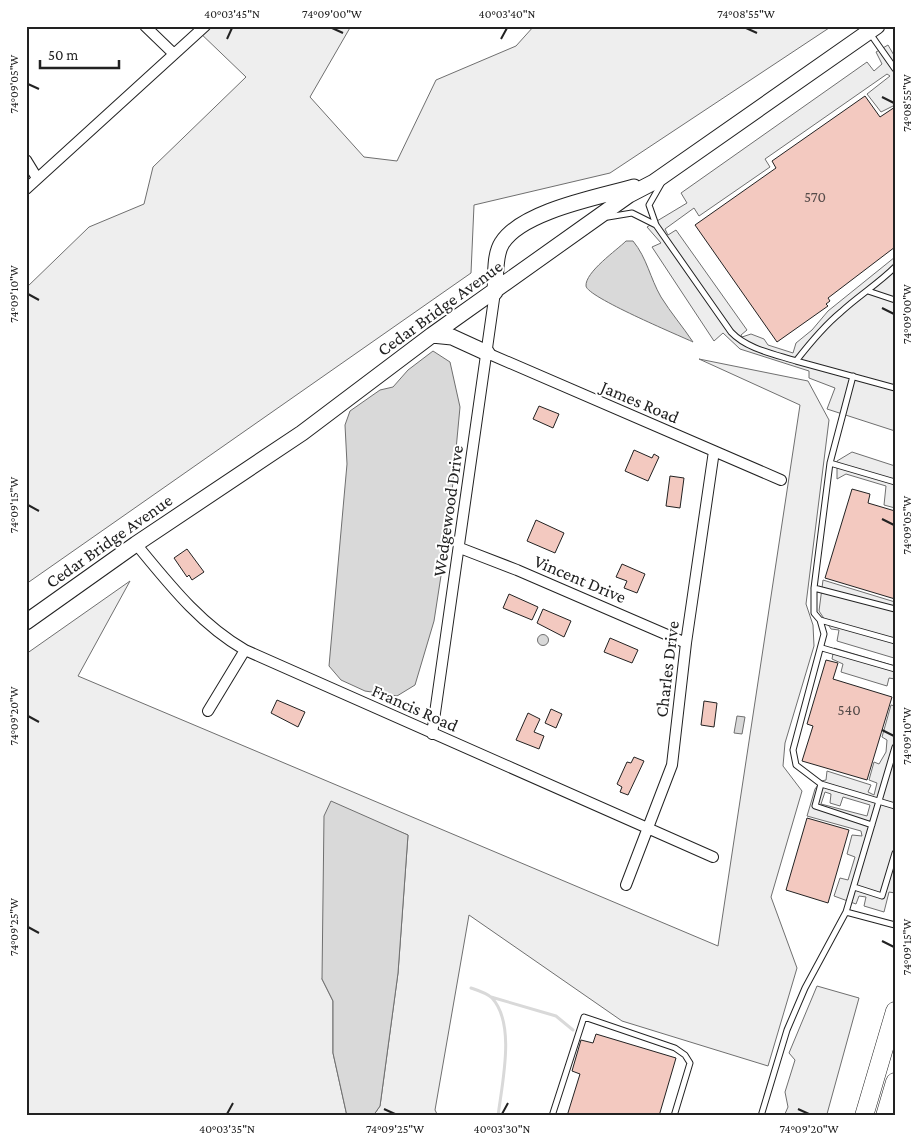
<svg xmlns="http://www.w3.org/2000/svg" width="921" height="1142" font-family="'Crimson Pro',serif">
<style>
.green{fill:#eee;stroke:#6f6f6f}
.parking{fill:#ededed;stroke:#6f6f6f;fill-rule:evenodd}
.water{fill:#d9d9d9;stroke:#6f6f6f}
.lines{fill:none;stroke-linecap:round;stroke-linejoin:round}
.stream{stroke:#d9d9d9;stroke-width:3}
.building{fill:#f3c9c0;stroke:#222}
.lane-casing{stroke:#222;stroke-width:7}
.street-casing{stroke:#222;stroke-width:12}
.primary-casing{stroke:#222;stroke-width:17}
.highway-casing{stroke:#222;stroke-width:19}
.lane{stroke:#fff;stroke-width:5}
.street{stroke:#fff;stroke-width:10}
.primary{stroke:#fff;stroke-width:15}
.highway{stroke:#fff;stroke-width:18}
.ticks{fill:none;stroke:#222;stroke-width:2}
.labels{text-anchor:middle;stroke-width:4;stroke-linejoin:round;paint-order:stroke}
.number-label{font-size:15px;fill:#564c4a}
.street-label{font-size:18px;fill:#222;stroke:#fff}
.neatline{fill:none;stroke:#222;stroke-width:2}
.ticks-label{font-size:12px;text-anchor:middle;fill:#222}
</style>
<rect width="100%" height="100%" fill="#fff"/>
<path class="green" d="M198 26H351L310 97 364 157 397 161 436 80 516 46 534 26H832L610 173 474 205 471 273 26 584V288L89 227 144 204 153 167 246 77 196 29Z
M699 359 808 381 829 420 806 604 813 625 814 646 785 743 783 766 802 791 771 897 797 968 768 1066 622 1021 469 915 435 1110 438 1116H373L380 1106 398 973 408 835 376 822 322 979 333 1001V1053L347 1116H26V654L130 581 78 676 718 946 800 405Z
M817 986 859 998 827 1114 825 1116H784L788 1107 785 1092 795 1060 789 1053Z"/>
<path class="parking" d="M888 45 895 57V105L881 112 867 94 890 76 887 74 765 159 770 167 699 216 694 208 665 229 668 235 676 230 747 330 741 335 742 337 751 334 764 339 768 345 793 353 796 343 812 330 828 311 895 257V431L827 409 835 388 809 378V371L740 349 723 333 714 341 652 247 661 243 647 227 687 203 681 193 867 62 874 71 882 64 876 52Z
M852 452 895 466V508L884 505 886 486 846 474 837 479V461Z
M823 580 895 602 894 658 837 641 839 630 831 629 819 611Z
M834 648 895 666V679L889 678 887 686 841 672 843 664 832 659Z
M891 705 895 706V893L889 892 884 912 864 906 866 897 859 896 856 904 834 896 840 878 848 880 855 857 847 854 852 835 862 836 861 831 807 816 815 789 821 781 826 780 827 771 871 785 868 792 874 795 877 783 869 780 874 762 879 764 886 752 887 740 882 737ZM825 792 831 794 830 803 840 806 843 797 870 805 867 816 821 804Z"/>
<path class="water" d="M626 241H633C647 258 650 278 661 297 671 313 683 327 693 342 678 335 587 297 586 286 585 272 617 250 626 241Z
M433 351 450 362 460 407 449 524 434 621 415 685 397 696 365 691 341 680 329 666 347 464 345 425 350 411 380 390 393 387 408 370Z
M537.5 640a5.5 5.5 0 1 1 11 0a5.5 5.5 0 1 1-11 0Z
M737 716 745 717 742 734 734 733Z
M331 801 408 835 398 973 380 1106 373 1116H347L333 1053V1001L322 979 324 816Z"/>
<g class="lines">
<path class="stream" d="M471 988C477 990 487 993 492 998 516 1024 502 1083 498 1116
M491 997 556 1016 573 1030"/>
</g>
<path class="building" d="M865 96 880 117 895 107V247L828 298 830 301 826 304 828 306 777 342 695 225 776 168 772 161Z
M539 406 559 414 553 428 533 419Z
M634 450 652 458 654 454 659 457 648 481 625 471Z
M670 476 684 478 680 508 666 506Z
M852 489 870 494 868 503 895 511V599L825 578Z
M536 520 564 533 555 553 527 541Z
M187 549 204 572 192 580 189 575 187 577 174 558Z
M622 564 645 574 637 593 624 588 627 581 616 577Z
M509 594 538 607 532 620 503 608Z
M543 609 571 621 564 637 537 623Z
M610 638 638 650 632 663 604 652Z
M826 660 838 663 833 679 892 697 867 780 802 761 813 726 807 724Z
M277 700 305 712 298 727 271 713Z
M704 701 717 703 714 727 701 725Z
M551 709 562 714 556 728 545 723Z
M528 713 540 719 534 732 544 736 539 749 516 740Z
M634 757 644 761 628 795 620 792 622 787 617 784 627 762 631 763Z
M807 818 849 830 828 903 786 890Z
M596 1034 676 1058 659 1116H567L580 1074 572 1071 581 1040 593 1043Z"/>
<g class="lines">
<g class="lane-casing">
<path id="lane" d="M869 32 895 69
M661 184 649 205 656 225 731 332C747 349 774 354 796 361 810 343 824 326 841 312 858 296 878 284 895 267
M608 217 632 213 656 225
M868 291 895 300
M796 361 895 388
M853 376 830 463 814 588V613L820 620 895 641
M830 463 895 482
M814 588 895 609
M820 620 824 634 793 750 796 765 821 784 895 806
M822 648 895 669
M821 784 815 806 872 825
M854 887 882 896 895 853
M846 912 895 925
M552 1116 584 1017 675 1048 685 1055 690 1063 674 1116
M761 1116 787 1030 805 988 846 912 895 747"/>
</g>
<g class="street-casing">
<path id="street" d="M145 26 174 54
M26 160 37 178
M26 189 205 26
M487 353 781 480
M136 544C169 584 200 624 245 650L713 857
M460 548 517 570 686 643
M208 711 245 650
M432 734 495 292
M626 885 672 765 686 643 714 451"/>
</g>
<g class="primary-casing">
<path id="primary" d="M495 292C496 278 494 255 502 243 522 211 599 197 634 187
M432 335 452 337 487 353
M26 622 136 544 302 433 432 335 629 195 654 182 877 26"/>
</g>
<g class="highway-casing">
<path id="highway" d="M864 1116 895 1011
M885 1116 895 1082"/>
</g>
<use href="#lane" class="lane"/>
<use href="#street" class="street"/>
<use href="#primary" class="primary"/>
<use href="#highway" class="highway"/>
</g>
<path class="ticks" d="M332 28 343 33M746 28 757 33M227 39 232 28M501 39 507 28M28 84 39 89M882 97 894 103M28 294 39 300M882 308 894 314M28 505 39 511M882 519 894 525M28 716 39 722M882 730 894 736M28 927 39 933M882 941 894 947M384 1109 395 1114M798 1109 809 1114M227 1114 233 1103M502 1114 508 1103"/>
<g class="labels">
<g class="number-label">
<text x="815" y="202">570</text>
<text x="849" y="715">540</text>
</g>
<g class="street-label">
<text transform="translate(440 308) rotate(-36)" y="6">Cedar Bridge Avenue</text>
<text transform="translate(640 402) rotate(23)" y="6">James Road</text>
<text transform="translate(448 511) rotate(-82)" y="6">Wedgewood Drive</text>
<text transform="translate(109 541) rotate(-35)" y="6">Cedar Bridge Avenue</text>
<text transform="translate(580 579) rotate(23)" y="6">Vincent Drive</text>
<text transform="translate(667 669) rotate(-83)" y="6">Charles Drive</text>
<text transform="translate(415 708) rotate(24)" y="6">Francis Road</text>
</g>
</g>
<rect width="921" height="1142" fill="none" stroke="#ffffff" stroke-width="55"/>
<path d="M40 60v8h79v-8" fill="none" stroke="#222222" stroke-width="2.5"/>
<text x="48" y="60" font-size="15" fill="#222222" stroke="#ffffff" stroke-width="4" paint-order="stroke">50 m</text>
<rect x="28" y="28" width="866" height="1086" class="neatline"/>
<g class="ticks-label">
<text x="232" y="18">40°03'45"N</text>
<text x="332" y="18">74°09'00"W</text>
<text x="507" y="18">40°03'40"N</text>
<text x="746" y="18">74°08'55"W</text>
<text transform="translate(14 84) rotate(-90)" y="4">74°09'05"W</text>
<text transform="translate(907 103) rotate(-90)" y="4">74°08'55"W</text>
<text transform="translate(14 294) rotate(-90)" y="4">74°09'10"W</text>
<text transform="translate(907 314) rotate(-90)" y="4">74°09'00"W</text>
<text transform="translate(14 505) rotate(-90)" y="4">74°09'15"W</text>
<text transform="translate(907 525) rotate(-90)" y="4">74°09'05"W</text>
<text transform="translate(14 716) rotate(-90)" y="4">74°09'20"W</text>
<text transform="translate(907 736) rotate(-90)" y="4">74°09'10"W</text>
<text transform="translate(14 927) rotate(-90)" y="4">74°09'25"W</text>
<text transform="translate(907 947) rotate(-90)" y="4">74°09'15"W</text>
<text x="227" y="1133">40°03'35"N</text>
<text x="395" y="1133">74°09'25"W</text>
<text x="502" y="1133">40°03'30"N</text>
<text x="809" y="1133">74°09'20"W</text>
</g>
</svg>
